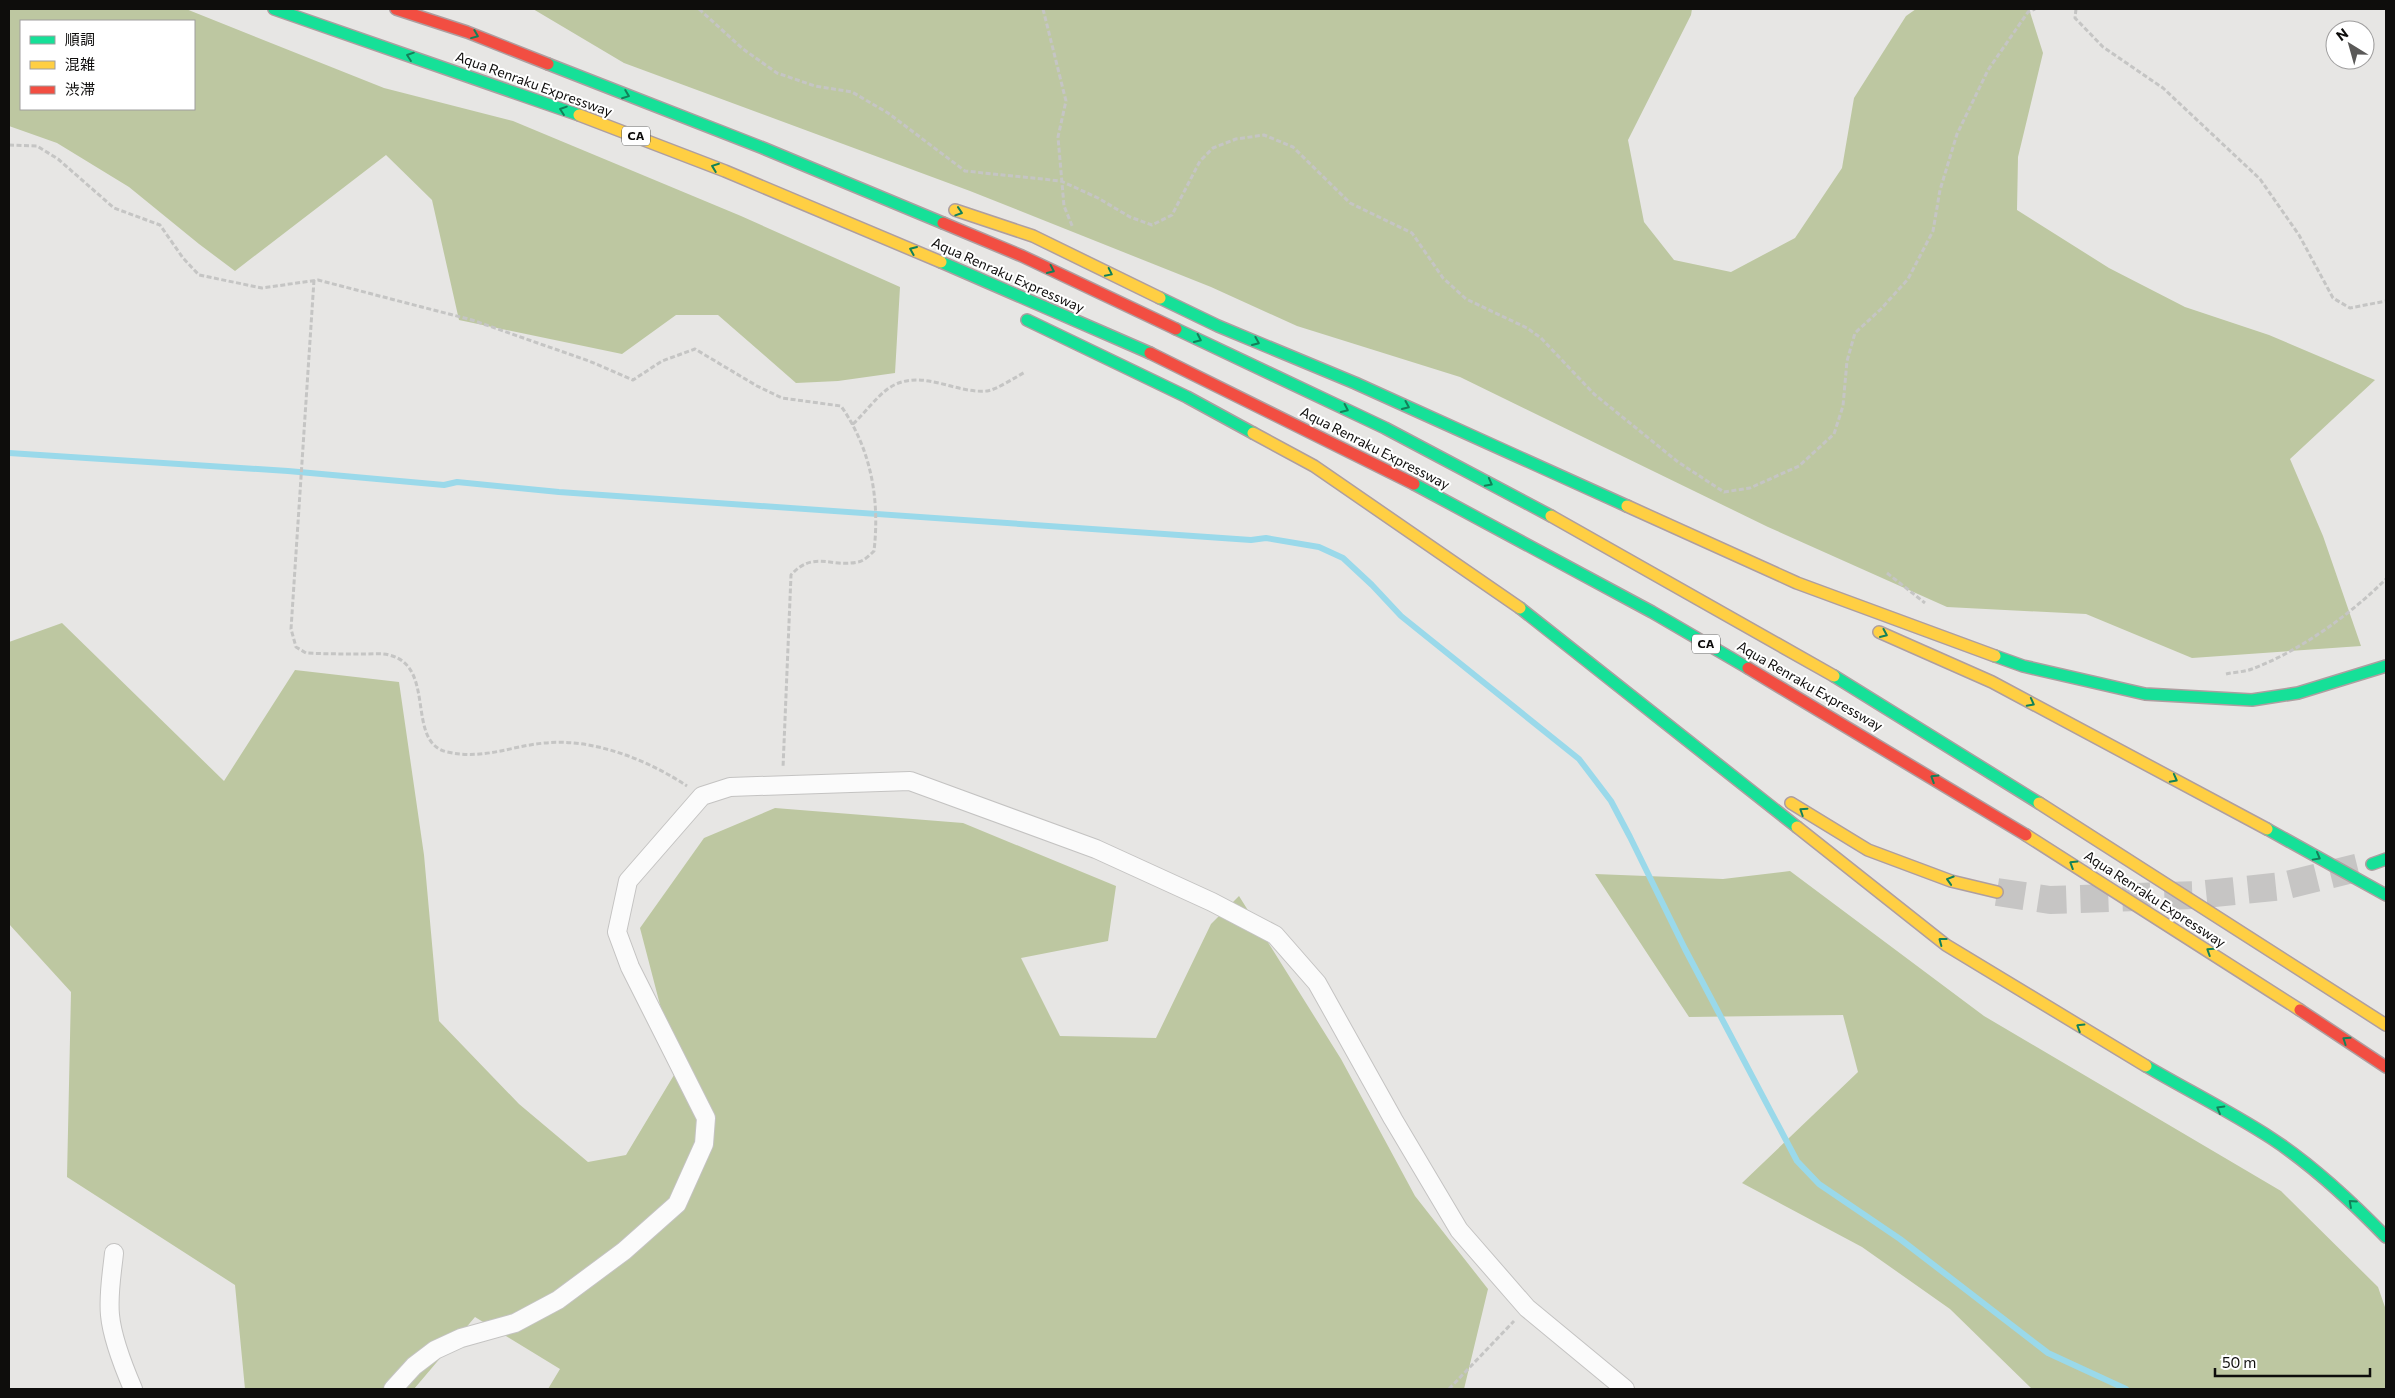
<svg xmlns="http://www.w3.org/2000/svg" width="2395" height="1398" font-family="Commissioner,'Noto Sans JP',sans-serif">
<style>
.forest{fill:#bdc7a1;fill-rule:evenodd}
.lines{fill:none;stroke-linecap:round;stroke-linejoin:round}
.stream{stroke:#9ad9ea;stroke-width:6}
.highway-tunnel{stroke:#c6c5c4;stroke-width:28;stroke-dasharray:28 14;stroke-linecap:butt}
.street-casing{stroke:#c4c3c2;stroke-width:20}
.fast-casing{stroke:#ae9ea0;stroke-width:14}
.slow-casing{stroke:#ae9ea0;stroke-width:14}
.jam-casing{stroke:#ae9ea0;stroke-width:14}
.path{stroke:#c5c5c4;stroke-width:3;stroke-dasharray:5 2.5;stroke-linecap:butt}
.street{stroke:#fbfbfb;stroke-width:18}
.fast{stroke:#16e098;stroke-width:11}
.slow{stroke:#ffcf43;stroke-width:11}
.jam{stroke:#f24e42;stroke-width:11}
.oneway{stroke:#128159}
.labels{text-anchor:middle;stroke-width:4;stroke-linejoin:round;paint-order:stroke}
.shield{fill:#fff;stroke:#565655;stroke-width:1}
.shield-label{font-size:12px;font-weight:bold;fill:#0e0d0c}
.street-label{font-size:14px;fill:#0e0d0c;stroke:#fff}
</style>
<rect width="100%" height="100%" fill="#e7e6e4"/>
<path class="forest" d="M9 9H186L384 88 513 121 741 216 900 287 895 373 838 381 796 383 718 315H676L622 354 459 320 432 200 386 155 235 271 199 244 129 187 57 143 9 126ZM21 21H194V109H21Z
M533 9H1692L1691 15 1628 140 1644 222 1674 260 1731 272 1795 238 1842 168 1854 98 1906 16 1916 9H2029L2043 53 2018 157 2017 210 2109 268 2185 307 2269 335 2375 380 2290 459 2323 536 2361 646 2192 658 2086 614 1947 607 1768 527 1460 377 1297 326 1211 287 970 191 624 63Z
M62 623 224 781 295 670 399 682 424 855 439 1021 519 1104 588 1162 626 1155 677 1070 640 928 704 838 775 808 963 823 1116 886 1108 941 1021 958 1060 1036 1156 1038 1211 924 1239 896 1341 1059 1415 1196 1488 1289 1464 1389H548L560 1369 475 1317 414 1389H245L235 1285 67 1177 71 992 9 924V642Z
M1790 871 1984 1016 2281 1191 2378 1287 2386 1310V1389H2032L1950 1309 1862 1247 1742 1183 1858 1072 1843 1015 1689 1017 1595 874 1723 879Z"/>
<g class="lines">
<path class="stream" d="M9 453 288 471 444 485 457 482 559 492 1251 540 1266 538 1319 547 1343 558 1372 585 1401 616 1579 759 1611 801 1630 837 1685 949 1797 1161 1819 1184 1900 1239 2048 1353 2126 1389"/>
<path class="highway-tunnel" d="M1997 892 2050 900 2196 895 2283 886 2360 867"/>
<g class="street-casing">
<path id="street" d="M114 1253C112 1273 108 1294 110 1315 112 1337 124 1368 133 1389
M393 1389 414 1366 435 1350 461 1338 515 1323 558 1300 624 1251 677 1204 704 1144 706 1118 630 967 617 932 628 881 702 796 730 787 910 781 1096 849 1212 902 1275 935 1317 983 1393 1119 1459 1230 1527 1308 1625 1389"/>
</g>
<g class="fast-casing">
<path id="fast" d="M274 9 579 115
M548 64 763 148 943 223
M941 262 1150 353
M1160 298 1218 326 1355 383 1627 506
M1027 320 1187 397 1253 433
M1176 329 1385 428 1551 516
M1414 484 1652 612 1748 668
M1520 608 1797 827
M1995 656 2023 666 2145 694 2252 700 2298 693 2386 666
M1834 676 2039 803
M2267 829 2386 895
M2372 864 2386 859
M2146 1066C2187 1090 2231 1112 2271 1138 2314 1166 2351 1201 2386 1237"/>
</g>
<g class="slow-casing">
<path id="slow" d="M579 115 725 171 941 262
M955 210 1033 236 1160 298
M1253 433 1314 466 1520 608
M1627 506 1797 583 1995 656
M1551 516 1834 676
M1879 632 1992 682 2267 829
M1791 803 1868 850 1951 881 1997 892
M2039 803 2386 1025
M1797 827 1946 945 2146 1066
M2026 835 2300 1010"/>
</g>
<g class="jam-casing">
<path id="jam" d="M396 9 467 32 548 64
M943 223 1022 256 1176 329
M1150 353 1414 484
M1748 668 2026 835
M2300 1010 2386 1067"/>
</g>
<path class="path" d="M699 9 743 49 777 73 815 86 852 92 888 113 965 171 1061 181 1098 198 1130 217 1152 225 1172 215 1200 161 1213 148 1236 139 1264 135 1293 147 1350 203 1412 233 1443 278 1466 299 1527 328 1541 338 1594 394 1678 462 1724 492 1750 488 1799 466 1834 434 1843 406 1847 361 1855 333 1881 309 1908 279 1933 231 1940 190 1957 134 1988 70 2028 12 2035 9
M1043 9 1066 101 1058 137 1064 206 1073 228
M2076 9 2075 18 2103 47 2163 88 2260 179 2299 235 2333 298 2350 308 2386 301
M9 145 37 146 58 159 114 208 160 225 183 258 199 275 262 288 318 280 472 320 589 361 633 380 662 361 695 349 757 386 782 398 841 406C871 449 880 499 874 551 870 555 864 561 858 562 831 568 813 550 791 575L783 768
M314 280 291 629 296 647 306 653C326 654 346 654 366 654 374 654 382 653 389 655 437 666 405 742 447 752 485 760 510 746 545 743 593 738 648 760 687 786
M853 424C865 413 876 397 889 388 921 367 954 394 987 391 996 390 1016 377 1025 372
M1887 573 1925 603
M2226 674C2234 672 2244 672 2252 669 2300 651 2351 614 2386 579
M1449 1389 1514 1321"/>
<use href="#street" class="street"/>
<use href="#fast" class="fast"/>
<use href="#slow" class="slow"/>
<use href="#jam" class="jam"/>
</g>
<defs><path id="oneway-chevron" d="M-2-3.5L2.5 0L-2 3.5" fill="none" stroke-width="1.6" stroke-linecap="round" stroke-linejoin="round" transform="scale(1.25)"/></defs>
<g class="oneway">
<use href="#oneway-chevron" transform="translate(475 35) rotate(22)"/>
<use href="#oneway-chevron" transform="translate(410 56) rotate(-161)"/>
<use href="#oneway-chevron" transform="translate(626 95) rotate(21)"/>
<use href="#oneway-chevron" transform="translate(563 110) rotate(-161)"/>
<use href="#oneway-chevron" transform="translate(715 167) rotate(-159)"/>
<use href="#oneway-chevron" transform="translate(959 212) rotate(18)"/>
<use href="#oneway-chevron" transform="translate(913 250) rotate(-157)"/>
<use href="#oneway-chevron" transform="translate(1051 270) rotate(25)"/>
<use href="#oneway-chevron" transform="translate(1109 273) rotate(26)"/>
<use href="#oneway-chevron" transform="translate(1198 339) rotate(25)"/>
<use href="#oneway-chevron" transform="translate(1256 342) rotate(23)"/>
<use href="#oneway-chevron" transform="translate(1406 406) rotate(24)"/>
<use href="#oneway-chevron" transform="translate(1345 409) rotate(25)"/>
<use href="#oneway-chevron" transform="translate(1489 483) rotate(28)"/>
<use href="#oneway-chevron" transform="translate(1884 634) rotate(24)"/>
<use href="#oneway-chevron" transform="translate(2031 703) rotate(28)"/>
<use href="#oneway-chevron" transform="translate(1934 778) rotate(-148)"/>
<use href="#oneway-chevron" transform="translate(2174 779) rotate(28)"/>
<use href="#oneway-chevron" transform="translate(1803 811) rotate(-147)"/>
<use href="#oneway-chevron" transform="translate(2317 857) rotate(29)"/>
<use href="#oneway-chevron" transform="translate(2073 864) rotate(-148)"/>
<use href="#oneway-chevron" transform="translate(1950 880) rotate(-163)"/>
<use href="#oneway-chevron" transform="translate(1942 941) rotate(-143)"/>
<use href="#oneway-chevron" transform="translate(2210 951) rotate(-147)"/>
<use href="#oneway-chevron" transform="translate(2080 1027) rotate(-148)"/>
<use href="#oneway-chevron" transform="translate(2346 1040) rotate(-146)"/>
<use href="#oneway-chevron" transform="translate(2220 1109) rotate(-150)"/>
<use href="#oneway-chevron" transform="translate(2352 1203) rotate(-138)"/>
</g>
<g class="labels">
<g class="shield">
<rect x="622" y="126.5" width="28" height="19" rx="4"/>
<rect x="1692" y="634.5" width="28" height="19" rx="4"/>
</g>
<g class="shield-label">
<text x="636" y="140">CA</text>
<text x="1706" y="648">CA</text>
</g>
<g class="street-label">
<text transform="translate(534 84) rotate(20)" y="5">Aqua Renraku Expressway</text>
<text transform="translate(1008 275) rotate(24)" y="5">Aqua Renraku Expressway</text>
<text transform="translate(1375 448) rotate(27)" y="5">Aqua Renraku Expressway</text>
<text transform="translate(1810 686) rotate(30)" y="5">Aqua Renraku Expressway</text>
<text transform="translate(2155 899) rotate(33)" y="5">Aqua Renraku Expressway</text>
</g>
</g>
<rect width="2395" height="1398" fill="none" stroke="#0e0d0c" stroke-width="20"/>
<rect x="20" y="20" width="175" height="90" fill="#ffffff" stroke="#9f9e9e"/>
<rect x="30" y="36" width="25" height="8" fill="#16e098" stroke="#9f9e9e"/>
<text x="65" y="45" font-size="15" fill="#0e0d0c">順調</text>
<rect x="30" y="61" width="25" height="8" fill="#ffcf43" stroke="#9f9e9e"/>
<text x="65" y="70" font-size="15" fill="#0e0d0c">混雑</text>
<rect x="30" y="86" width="25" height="8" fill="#f24e42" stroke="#9f9e9e"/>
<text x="65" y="95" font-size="15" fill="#0e0d0c">渋滞</text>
<g transform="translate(2350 45) rotate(323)"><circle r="24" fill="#ffffff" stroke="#9f9e9e"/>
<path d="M0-4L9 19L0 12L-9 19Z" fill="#5a5958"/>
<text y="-8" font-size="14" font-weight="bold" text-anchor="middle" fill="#0e0d0c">N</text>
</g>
<path d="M2215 1368v8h155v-8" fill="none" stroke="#0e0d0c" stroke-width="2.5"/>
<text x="2222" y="1368" font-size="15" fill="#0e0d0c" stroke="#ffffff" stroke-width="4" paint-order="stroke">50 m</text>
</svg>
